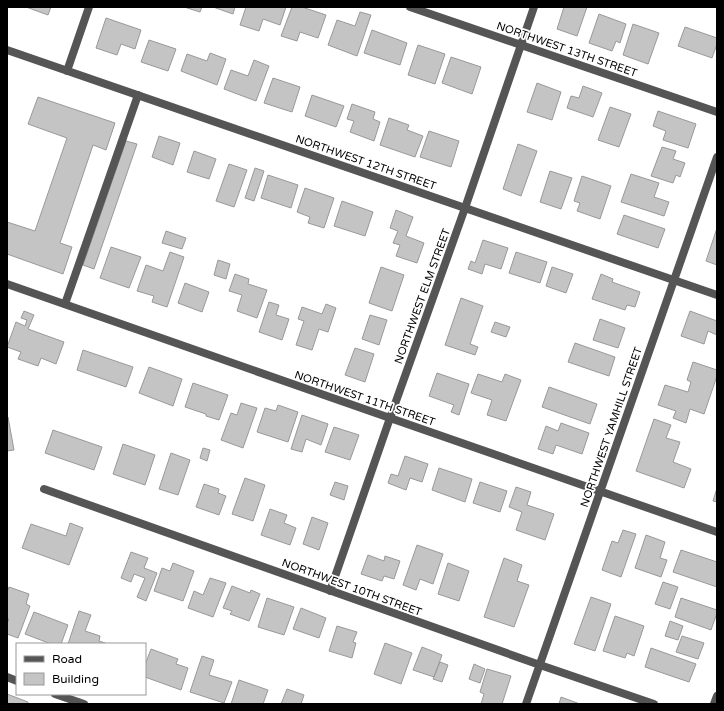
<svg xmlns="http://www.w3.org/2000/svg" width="724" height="711" font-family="'Varela Round',sans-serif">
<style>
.building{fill:#c4c4c4;stroke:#999}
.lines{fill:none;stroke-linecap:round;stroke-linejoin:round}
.lane{stroke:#555;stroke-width:8}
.street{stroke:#555;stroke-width:8}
.labels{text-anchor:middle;stroke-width:3.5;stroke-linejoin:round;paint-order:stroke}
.street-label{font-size:11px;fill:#000;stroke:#fff}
</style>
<rect width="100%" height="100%" fill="#fff"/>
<path class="building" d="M26 7H51L48 15Z
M184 7H202L200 12Z
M213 7H235L233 14Z
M246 7H286L280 25 263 19 259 31 240 25Z
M292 7H302L326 15 318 38 300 32 297 41 281 36Z
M564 7H587L577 36 557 29Z
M360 12 371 15 357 56 328 45 337 20 355 26Z
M599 14 626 24 620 43 616 41 612 51 589 43Z
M106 18 141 30 135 49 121 44 117 55 96 48Z
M633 24 659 33 648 64 623 55Z
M685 27 717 38V44L712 58 678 46Z
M372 30 407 43 400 65 364 53Z
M149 40 176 49 168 71 141 62Z
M418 45 445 54 435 84 408 75Z
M210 53 226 59 217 85 181 71 187 54 207 61Z
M451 57 481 67 472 94 442 83Z
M254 60 269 66 256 101 224 89 231 70 248 76Z
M273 78 300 87 292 112 264 103Z
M537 83 561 92 552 120 527 112Z
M583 86 602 93 593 117 567 108 571 96 579 98Z
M312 95 344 106 336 127 305 116Z
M38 97 115 123 106 150 93 145 60 243 72 247 63 274 7 254V222L35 231 67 138 28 124Z
M352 104 375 112 373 119 380 122 374 141 350 132 354 121 347 119Z
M610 107 631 114 619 147 598 140Z
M658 111 696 124 688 148 663 140 666 131 653 126Z
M389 118 409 125 407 130 423 136 415 157 380 145Z
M429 131 459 141 451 167 420 157Z
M159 136 180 143 173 165 152 157Z
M126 141 137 144 94 269 83 265Z
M518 144 537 151 521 196 503 189Z
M662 147 676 151 673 159 685 163 680 177 676 175 673 183 651 176Z
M194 151 216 159 209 179 187 172Z
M229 164 247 170 234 207 216 201Z
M255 168 264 171 254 201 245 198Z
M550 171 572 178 561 209 540 202Z
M631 174 659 183 654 197 669 202 664 216 621 202Z
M268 175 298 185 291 208 261 198Z
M582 176 611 186 600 219 577 211 580 203 574 201Z
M305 188 334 198 324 228 308 223 310 217 297 212Z
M342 201 373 212 365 236 334 226Z
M396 210 413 217 406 236 424 243 417 263 396 256 400 245 393 243 398 231 390 228Z
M624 215 665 229 658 248 617 234Z
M717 228V265L706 261Z
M166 231 186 238 182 249 162 243Z
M483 240 508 248 501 269 485 264 482 274 468 269 471 261 475 263Z
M111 247 141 257 129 288 100 278Z
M170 252 184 257 167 307 152 302 154 296 137 291 146 265 163 271Z
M516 252 547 262 540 283 509 273Z
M218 260 230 264 226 279 214 275Z
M381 267 404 275 392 311 369 303Z
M552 267 573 274 566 293 546 286Z
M235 274 249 279 248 284 267 290 257 318 237 311 242 295 229 291Z
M601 274 613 279 612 282 640 292 635 307 627 305 625 310 592 299Z
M185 283 209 292 202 312 178 303Z
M461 298 483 306 470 344 478 347 475 355 445 345Z
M269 302 279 305 276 315 289 319 282 340 259 332Z
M326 304 336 308 328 332 319 329 312 350 296 345 304 321 298 319 302 307 322 314Z
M24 311 34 315 28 329 64 342 56 364 41 358 38 366 18 359 21 352 7 347 16 322 25 326 27 320 21 318Z
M690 311 717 321V335L708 331 704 344 681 336Z
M370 315 387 320 379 345 362 339Z
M600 319 625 328 618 348 593 340Z
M495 322 510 327 506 337 491 332Z
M575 343 615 357 609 376 568 362Z
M355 348 374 354 365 382 345 375Z
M83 350 133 367 126 387 77 370Z
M693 362 717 370V376L704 414 690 409 686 423 673 418 676 411 658 405 665 385 688 392 691 382 687 380Z
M149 367 182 379 173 406 139 393Z
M437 373 469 384 459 415 451 412 454 405 429 396Z
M478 374 502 382 505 374 521 380 506 421 487 415 492 400 471 393Z
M193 383 228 395 219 420 206 416V414L185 407Z
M549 387 597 404 590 424 542 407Z
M241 403 257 408 243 448 221 440 231 413 237 415Z
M278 405 298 412 288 442 257 432 265 408 276 411Z
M302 415 328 424 321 445 306 439 302 452 291 449Z
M7 417H8L14 450 7 451Z
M654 419 671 425 666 438 680 442 673 462 691 469 684 488 636 471Z
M561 423 589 433 582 454 556 445 553 454 538 449 546 426 558 431Z
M334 427 359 435 350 460 325 452Z
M53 430 102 447 94 470 45 453Z
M123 444 155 455 145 485 113 474Z
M203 448 210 450 207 461 200 458Z
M171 453 190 460 178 495 159 489Z
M405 456 428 464 422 482 410 478 406 490 388 483 391 474 398 476Z
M439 468 472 479 465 502 432 490Z
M245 478 265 485 253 521 232 514Z
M335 482 348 486 344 500 330 495Z
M480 482 507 491 500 512 473 503Z
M204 484 219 489 218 493 226 496 219 515 196 507Z
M516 487 531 492 527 505 554 514 545 540 516 530 522 512 509 507Z
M717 488V502L713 501Z
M270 509 287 515 284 523 296 528 290 545 261 535Z
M312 517 328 523 319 550 303 544Z
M70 523 83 528 69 565 22 548 31 524 66 536Z
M623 530 636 534 621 577 602 570 612 541 618 543Z
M646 535 665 542 660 558 667 560 661 577 635 568Z
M417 545 443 554 433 584 420 579 416 590 403 585Z
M681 550 717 562V587L673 572Z
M131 552 148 558 144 568 157 573 146 601 137 597 145 578 134 574 131 582 121 578Z
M368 555 384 561 385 556 400 561 394 579 384 576 382 581 361 574Z
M504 558 522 565 517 581 529 585 514 627 484 617Z
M173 563 194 571 183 601 154 591 162 568 170 571Z
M448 563 469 571 459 601 438 594Z
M210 578 226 583 213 617 188 608 194 591 203 595Z
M663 582 678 587 670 609 655 604Z
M232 586 250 593 251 590 260 594 249 621 230 614 232 611 223 608Z
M9 587 29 594 26 604 30 606 18 638 7 634V624L9 619H7V592Z
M591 597 611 604 595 651 574 644Z
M267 598 294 607 284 635 258 627Z
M681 598 717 610V613L711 630 675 617Z
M301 608 326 618 319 638 293 629Z
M79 611 91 615 85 631 100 636 99 641 108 644H68Z
M34 612 68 625 61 644H51L25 634Z
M615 616 644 626 634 656 627 653 625 658 603 651Z
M670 621 683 626 678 640 665 636Z
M337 626 357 632 353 642 356 643 352 658 329 651Z
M682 636 704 643 698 659 676 652Z
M385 643 412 653 401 684 374 674Z
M422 647 442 655 434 677 413 670Z
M651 648 696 664 689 682 645 667Z
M151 649 178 659 176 664 188 668 181 690 145 677V665Z
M202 656 214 660 209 675 232 682 224 703 190 692Z
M440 662 448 665 442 682 433 679Z
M474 664 485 669 480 683 469 679Z
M487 669 511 676 502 704H481L484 694 480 692Z
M239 680 268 690 263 704H231Z
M287 689 304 695 301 704H281Z
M7 694 28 702V704H7Z
M561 697 580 704H559Z"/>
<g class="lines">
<path class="lane" d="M65 304 138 95"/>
<path class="street" d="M410 7 717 112
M7 50 717 295
M67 71 89 7
M7 284 390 418 717 532
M44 489 540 665 654 704
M330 591 390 418 465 208 534 7
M7 677 17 681
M55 694 84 704
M526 704 717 157
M714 704 717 696"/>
</g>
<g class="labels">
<g class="street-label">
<text transform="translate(567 49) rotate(19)" y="4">NORTHWEST 13TH STREET</text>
<text transform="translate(366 162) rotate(19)" y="4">NORTHWEST 12TH STREET</text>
<text transform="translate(422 296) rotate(-70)" y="4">NORTHWEST ELM STREET</text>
<text transform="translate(365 398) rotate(19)" y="4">NORTHWEST 11TH STREET</text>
<text transform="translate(611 427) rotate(-71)" y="4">NORTHWEST YAMHILL STREET</text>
<text transform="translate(352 587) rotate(20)" y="4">NORTHWEST 10TH STREET</text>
</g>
</g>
<rect width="724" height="711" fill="none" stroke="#000000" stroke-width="16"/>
<rect x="16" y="643" width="130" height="52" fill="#ffffff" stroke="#999999"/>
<rect x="24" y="656" width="20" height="6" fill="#555555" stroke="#999999"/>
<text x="52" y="663" font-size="12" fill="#000000">Road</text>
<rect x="24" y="673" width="20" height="12" fill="#c4c4c4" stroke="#999999"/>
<text x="52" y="683" font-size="12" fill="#000000">Building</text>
</svg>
